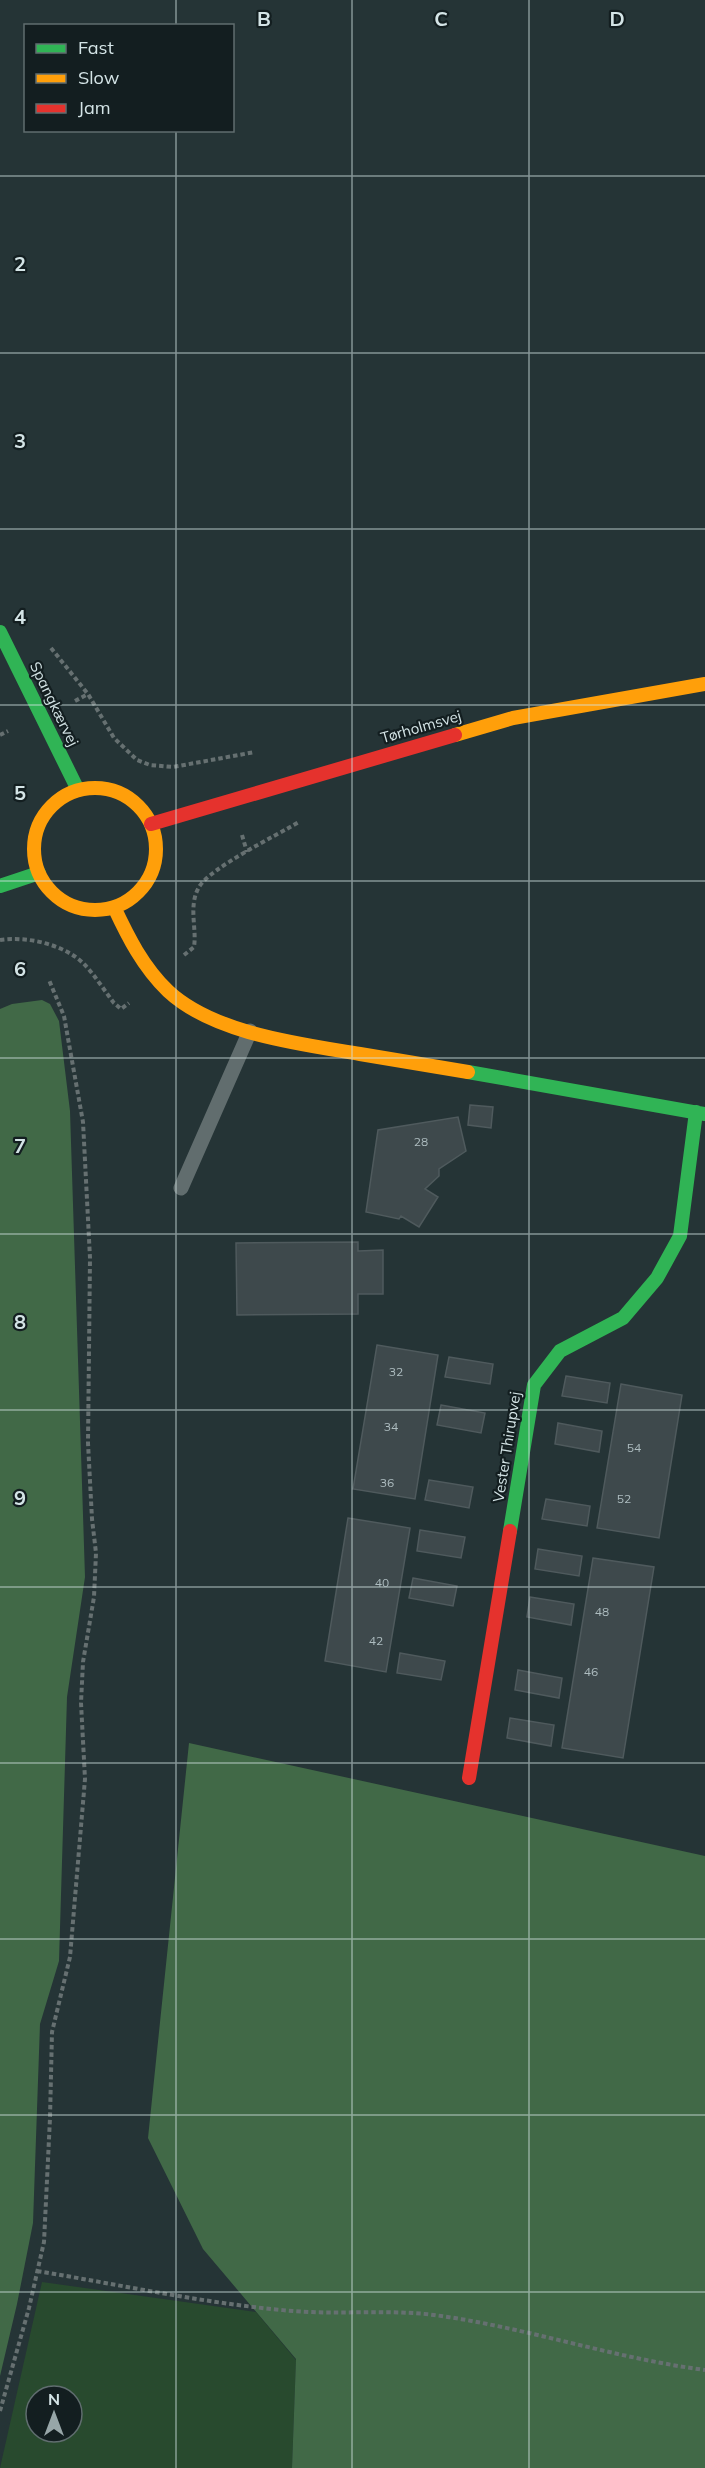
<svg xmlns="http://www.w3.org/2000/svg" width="705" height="2468" font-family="Mulish,sans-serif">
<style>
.green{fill:#284a2e;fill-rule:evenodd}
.forest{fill:#416947}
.building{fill:#3e494c;stroke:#4f5a5d;stroke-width:1.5}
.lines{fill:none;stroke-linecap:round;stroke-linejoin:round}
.path{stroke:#667071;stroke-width:4;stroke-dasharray:4.5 3;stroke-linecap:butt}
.lane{stroke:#616d6e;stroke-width:15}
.fast{stroke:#30b455;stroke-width:14}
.slow{stroke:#ff9f0a;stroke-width:14}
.jam{stroke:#e5322d;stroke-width:14}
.grid{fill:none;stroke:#d4e4e6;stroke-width:1.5;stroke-opacity:0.55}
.labels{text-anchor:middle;stroke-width:4.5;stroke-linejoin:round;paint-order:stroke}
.number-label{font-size:12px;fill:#aebdc0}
.street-label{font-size:15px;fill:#d4e4e6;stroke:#131e20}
.grid-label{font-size:20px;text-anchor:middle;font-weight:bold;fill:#d4e4e6;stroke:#131e20;stroke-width:4.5;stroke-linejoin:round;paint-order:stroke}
</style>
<rect width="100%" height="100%" fill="#253436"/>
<path class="green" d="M42 2282 256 2312 296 2360 292 2468H0ZM36 2396H72V2432H36Z"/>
<path class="forest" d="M42 1000 50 1004 59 1021 70 1111 85 1577 67 1697 59 1961 40 2024 33 2223 17 2304 0 2376V1009L12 1004Z
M189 1743 705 1856V2468H292L296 2359 203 2249 148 2138Z"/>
<path class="building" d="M470 1105 493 1107 491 1128 468 1125Z
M458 1117 466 1151 439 1169V1176L425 1189 438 1197 419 1227 401 1216 399 1219 366 1212 378 1130Z
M358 1242V1251L383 1250V1294H358V1314L237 1315 236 1243Z
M377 1345 438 1355 415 1499 353 1489Z
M449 1357 493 1364 490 1384 445 1377Z
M566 1376 610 1383 607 1403 562 1396Z
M621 1384 682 1395 659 1538 597 1528Z
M441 1405 485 1413 481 1433 437 1425Z
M558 1423 602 1431 599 1452 555 1444Z
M429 1480 473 1487 469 1508 425 1500Z
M546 1499 590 1506 587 1526 542 1519Z
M348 1518 410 1528 386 1672 325 1661Z
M420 1530 465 1537 461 1558 417 1551Z
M538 1549 582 1556 579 1576 535 1569Z
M593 1558 654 1567 623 1758 562 1748Z
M413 1578 457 1586 453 1606 409 1598Z
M530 1597 574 1604 571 1625 527 1617Z
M400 1653 445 1661 441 1680 397 1673Z
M518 1670 562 1678 559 1698 515 1690Z
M510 1718 554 1725 551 1746 507 1738Z"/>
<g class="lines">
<path class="path" d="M51 648 88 694 114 738 137 760 150 765 173 767 255 752
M75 701 88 694
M0 735 8 731
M242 835 247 852
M0 940C26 936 63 944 83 963 94 974 104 990 114 1003L121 1009 129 1003
M184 955 194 947C197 928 188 906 199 887 210 868 277 835 299 822
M37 2271C122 2285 207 2304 293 2311 340 2315 387 2309 434 2315 525 2327 613 2358 705 2370
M0 2411 29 2308 44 2242 50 2118 52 2032 70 1957 85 1779 81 1703 83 1662 94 1597 96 1553 92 1519 88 1443 90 1258 83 1122 64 1016 49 980"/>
<path class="lane" d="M181 1188 250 1031"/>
<path class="fast" d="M0 632 78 790
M0 886 39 873
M468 1072 705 1114
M510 1531 534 1385 560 1351 623 1318 657 1278 680 1236 696 1112"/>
<path class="slow" d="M455 735 513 718 705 684
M34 849a61 61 0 1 1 122 0a61 61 0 1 1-122 0Z
M114 907C128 937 143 967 168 991 214 1034 301 1044 360 1054 396 1060 432 1066 468 1072"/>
<path class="jam" d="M151 824 455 735
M469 1778 510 1531"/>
</g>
<path class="grid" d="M176 0V26M352 0V2468M529 0V2468M176 130V2468M0 176H705M0 353H705M0 529H705M0 705H705M0 881H705M0 1058H705M0 1234H705M0 1410H705M0 1587H705M0 1763H705M0 1939H705M0 2115H705M0 2292H705"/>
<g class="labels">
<g class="number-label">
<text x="421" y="1146">28</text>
<text x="396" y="1376">32</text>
<text x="391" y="1431">34</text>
<text x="634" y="1452">54</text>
<text x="387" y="1487">36</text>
<text x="624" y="1503">52</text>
<text x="382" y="1587">40</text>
<text x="602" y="1616">48</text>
<text x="376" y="1645">42</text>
<text x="591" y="1676">46</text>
</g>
<g class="street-label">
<text transform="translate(54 704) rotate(64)" y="5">Spangkærvej</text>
<text transform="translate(421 727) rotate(-16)" y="5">Tørholmsvej</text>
<text transform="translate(507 1447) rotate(-81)" y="5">Vester Thirupvej</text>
</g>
</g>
<g class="grid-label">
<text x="264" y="26">B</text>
<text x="441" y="26">C</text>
<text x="617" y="26">D</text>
<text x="20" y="271">2</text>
<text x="20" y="448">3</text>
<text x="20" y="624">4</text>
<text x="20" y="800">5</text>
<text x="20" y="976">6</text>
<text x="20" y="1153">7</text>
<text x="20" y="1329">8</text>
<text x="20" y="1505">9</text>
</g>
<rect x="24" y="24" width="210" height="108" fill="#131e20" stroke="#606d6f" stroke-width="1.5"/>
<rect x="36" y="44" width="30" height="9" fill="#30b455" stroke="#606d6f" stroke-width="1.5"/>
<text x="78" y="54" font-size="18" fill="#d4e4e6">Fast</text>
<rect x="36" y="74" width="30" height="9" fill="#ff9f0a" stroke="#606d6f" stroke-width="1.5"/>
<text x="78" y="84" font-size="18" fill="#d4e4e6">Slow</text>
<rect x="36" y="104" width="30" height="9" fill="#e5322d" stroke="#606d6f" stroke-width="1.5"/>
<text x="78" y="114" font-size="18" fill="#d4e4e6">Jam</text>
<g transform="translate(54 2414)"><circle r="28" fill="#131e20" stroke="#606d6f" stroke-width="1.5"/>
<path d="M0-4.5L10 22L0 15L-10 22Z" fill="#97a6a8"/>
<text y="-9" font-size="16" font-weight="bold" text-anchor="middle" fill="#d4e4e6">N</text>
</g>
</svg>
